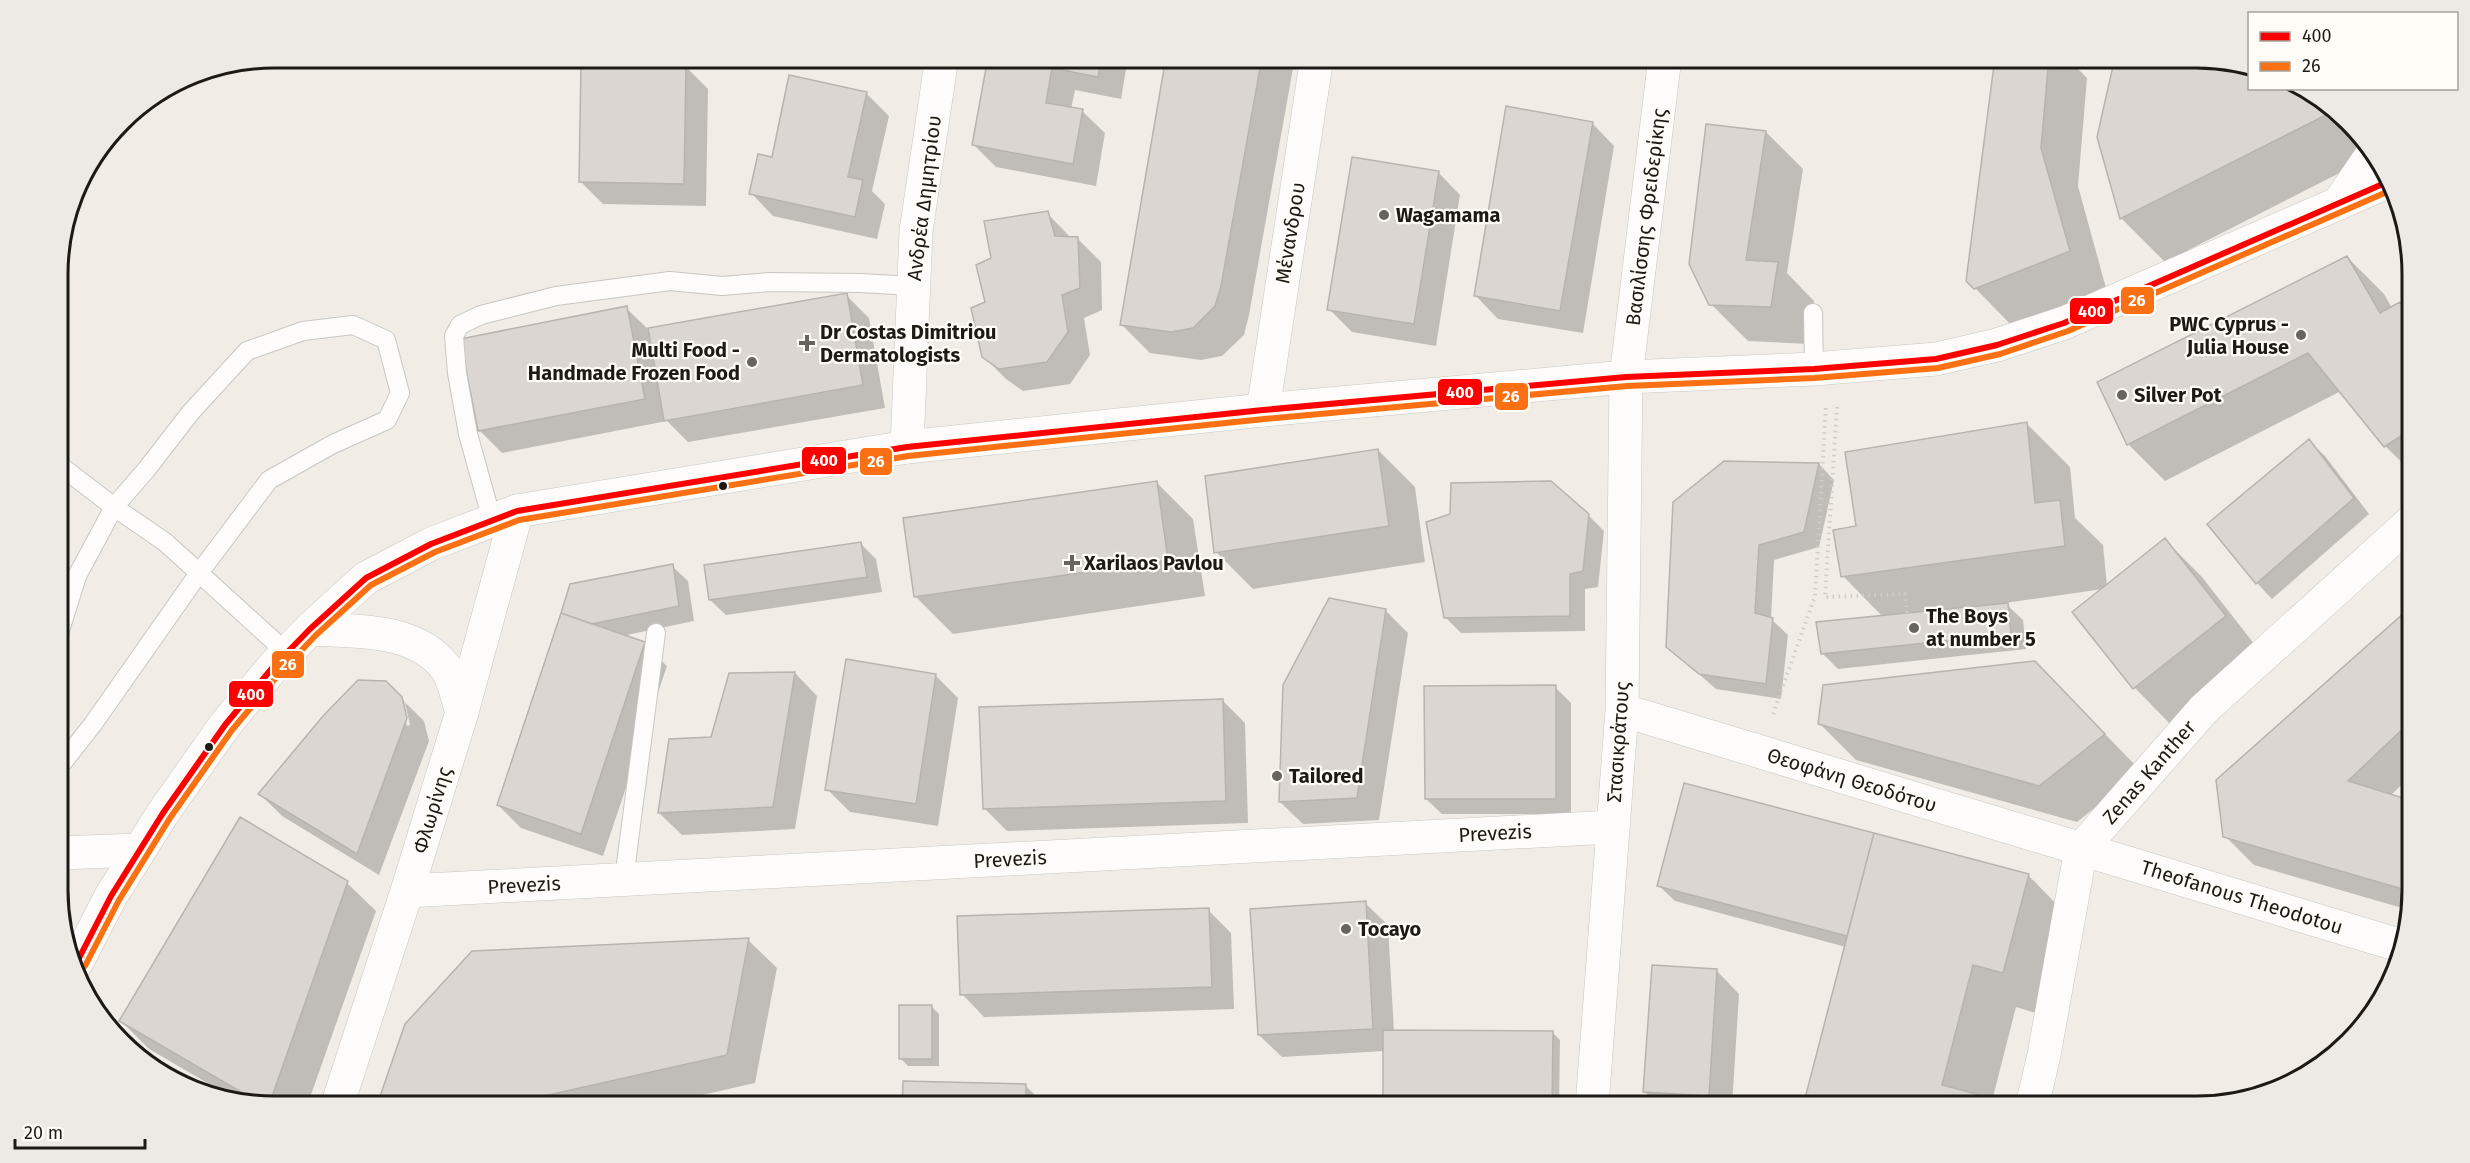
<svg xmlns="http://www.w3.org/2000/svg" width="2470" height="1163" font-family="'Fira Sans',sans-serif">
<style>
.shadow{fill:#0003;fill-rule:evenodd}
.building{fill:#dbd6d2;stroke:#b7b3ae;stroke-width:1.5}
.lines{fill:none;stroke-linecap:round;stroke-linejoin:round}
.service-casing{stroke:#c9c6c1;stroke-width:20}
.minor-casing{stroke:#c9c6c1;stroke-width:34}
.secondary-casing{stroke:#c9c6c1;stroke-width:34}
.path{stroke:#cfcdca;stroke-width:4;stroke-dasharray:1.5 4.5;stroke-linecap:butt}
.service{stroke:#fdfcfb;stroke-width:18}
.minor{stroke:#fdfcfb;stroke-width:33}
.secondary{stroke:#fdfcfb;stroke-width:33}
.bus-1-casing{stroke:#fffcf7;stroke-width:10}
.bus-2-casing{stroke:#fffcf7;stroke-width:10}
.bus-1{stroke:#f00;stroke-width:6}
.bus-2{stroke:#fb7012;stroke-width:6}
.poi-dot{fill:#67645f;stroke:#fffcf7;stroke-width:2}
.bus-dot{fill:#1d1a16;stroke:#fffcf7;stroke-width:2}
.labels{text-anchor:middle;stroke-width:4.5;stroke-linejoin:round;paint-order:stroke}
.street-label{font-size:20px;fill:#1d1a16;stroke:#fffcf7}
.poi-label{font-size:20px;font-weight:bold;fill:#1d1a16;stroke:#fffcf7;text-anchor:start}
.rim{fill:none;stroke:#1d1a16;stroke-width:3}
.line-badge{stroke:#fffcf7;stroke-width:2}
.badge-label{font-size:16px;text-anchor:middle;font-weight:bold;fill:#fff}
</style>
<rect width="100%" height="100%" fill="#f1ede6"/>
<path class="shadow" d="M990 57H1128L1121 99 1075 90 1071 109 1082 111 1105 133 1096 186 996 167 974 145Z
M1168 57H1295L1249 315 1244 335 1222 356 1201 360 1150 353 1122 325Z
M1997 57H2066L2087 78 2078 186 2106 288 2012 326 1975 288Z
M2116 57H2178L2250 88H2299L2369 142 2367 159 2165 262 2122 219 2098 137Z
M686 67 708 89 706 206 603 204 581 182Z
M866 93 889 116 872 191 885 204 877 239 773 216 751 193 773 159Z
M1592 123 1614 146 1583 333 1498 319 1476 296Z
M1766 132 1803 169 1787 273 1814 301 1808 344 1748 341 1711 304Z
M1438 172 1460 195 1436 346 1352 332 1329 309Z
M1047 213 1071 238 1078 239 1101 262 1102 310 1084 318 1090 355 1070 384 1023 391 1006 379 983 356 993 259Z
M67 224V245H61Z
M2347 257 2384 294 2392 308 2400 303 2411 315 2412 472 2385 446 2341 391 2165 481 2128 444Z
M846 295 869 318 885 408 688 442 667 421 502 453 479 430 626 308 649 330Z
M2026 423 2070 467 2075 518 2103 545 2107 586 2165 540 2202 577 2262 654 2171 725 2135 688 2075 612 2103 589 2005 603 2023 620 2026 649 1838 669 1822 653 1883 617 1843 576 1857 527Z
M2309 441 2325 456 2369 514 2272 599 2257 583Z
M1378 450 1415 487 1425 562 1253 589 1216 552Z
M1819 464 1834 480 1819 547 1774 560 1771 619 1788 635 1781 699 1716 689 1667 646Z
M1156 482 1193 519 1205 596 953 634 916 597Z
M1588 515 1604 531 1598 587 1585 589V631L1461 633 1445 617Z
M860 543 876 559 882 592 726 615 710 600Z
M672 566 688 581 694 621 622 636 644 644 667 666 603 856 521 828 498 805 563 614Z
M2412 608 2413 774 2390 796 2413 890 2409 910 2254 865 2225 836 2217 781Z
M1385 610 1408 633 1379 820 1303 824 1280 802Z
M2035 662 2141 771 2077 822 1856 760 1819 723Z
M795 673 817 696 795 829 682 835 659 813 712 739Z
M936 676 958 698 938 826 850 812 827 789Z
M385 683 424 721 429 741 379 875 282 816 260 794ZM402 703H405L410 725 407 726Z
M1555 687 1571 703V814H1442L1426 799Z
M1223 701 1245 723 1248 823 1007 831 984 808Z
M1685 785 2028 875 2071 919 2046 1016 2016 1007 1992 1101 1996 1106H1805L1846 947 1675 901 1659 886Z
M347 883 376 911 307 1106H273L233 1098 149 1049 121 1021Z
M1365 903 1388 925 1394 1032 1553 1033 1560 1040 1559 1106H1385V1051L1282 1057 1259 1035Z
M1208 910 1231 933 1234 1009 984 1017 962 994Z
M748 940 777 968 755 1083 654 1106 378 1104Z
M1717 971 1739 994 1732 1106H1659L1645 1092Z
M931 1006 939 1014V1066H908L900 1058Z
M1026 1086 1046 1106H904Z"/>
<path class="building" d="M988 57H1102L1098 77 1052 68 1046 103 1083 109 1073 164 972 145Z
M1166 57H1262L1221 286 1215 306 1193 328 1171 332 1120 325Z
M1995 57H2049L2041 148 2070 251 1974 289 1966 281Z
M2115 57H2187L2250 68V88H2299L2327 110 2324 116 2120 219 2097 137Z
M581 63 686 65 684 184 579 182Z
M789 75 867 92 848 177 863 180 855 217 749 194 758 154 772 157Z
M1506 106 1593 122 1560 311 1474 296Z
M1706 124 1766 131 1746 260 1778 262 1771 307 1709 305 1689 264Z
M1352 157 1439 171 1414 324 1327 310Z
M1048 211 1055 236 1078 237 1080 288 1062 295 1068 332 1047 362 999 369 982 357 971 308 985 302 976 265 991 258 984 221Z
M2347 256 2380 313 2400 302 2411 318 2412 429 2384 447 2308 353 2127 445 2097 382Z
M847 293 863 385 664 421 648 328Z
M627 306 645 399 478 431 460 339Z
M2027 422 2035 503 2060 500 2065 546 1841 577 1833 530 1856 526 1845 452Z
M2309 439 2354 498 2256 584 2207 524Z
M1378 449 1389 526 1214 553 1205 476Z
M1724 461 1819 463 1804 532 1759 545 1755 613 1773 618 1766 684 1699 674 1666 647 1673 502Z
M1157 481 1168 560 914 597 903 518Z
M1551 481 1589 514 1583 571 1570 574V616L1444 618 1426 522 1450 514 1451 483Z
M2165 538 2226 616 2133 689 2072 612Z
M861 542 867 577 709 600 704 565Z
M673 564 679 606 592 624 561 613 570 584Z
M1329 598 1386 609 1357 798 1279 802 1283 685Z
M2008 603 2011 634 1821 654 1816 622Z
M2412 606 2413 719 2348 781 2413 801V892L2223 837 2216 780Z
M561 613 645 642 581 834 497 805Z
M846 659 936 674 916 804 825 790Z
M2035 661 2105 734 2039 786 1818 724 1823 685Z
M795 672 773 807 658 813 669 739 711 737 729 673Z
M358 680 386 681 402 697 407 718 357 854 258 794 323 716Z
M1556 685V799H1425L1424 686Z
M1223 699 1226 801 983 809 979 707Z
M1684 783 1874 833 1847 936 1657 886Z
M240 817 348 881 269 1105 260 1103 119 1021Z
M1874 833 2029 874 2003 973 1973 965 1942 1085 1991 1098 1989 1106H1803Z
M1366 901 1373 1029 1258 1035 1250 909Z
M1209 908 1212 987 960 995 957 916Z
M749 938 727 1055 499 1106 377 1105 405 1024 472 951Z
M1652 965 1717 969 1709 1096 1643 1092Z
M899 1005H932V1059H899Z
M1383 1030 1553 1031 1552 1106H1383Z
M903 1081 1026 1084V1106H902Z"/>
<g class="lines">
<g class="service-casing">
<path id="service" d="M1813 313 1814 369
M58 464 114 507 165 542 287 653
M492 520 468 434 457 373 454 336 460 325 481 315 556 296 670 281 722 286 769 282 860 283 913 286
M58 637 77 576 114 507 146 470 191 412 247 351 303 331 353 325 386 340 400 393 387 420 333 444 269 480 199 573 93 724 64 761H59
M624 879 656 633"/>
</g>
<g class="minor-casing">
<path id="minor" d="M1263 410 1317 57
M907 447 916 231 942 57
M1622 710 2402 946
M59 853 139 850
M407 891 1612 827
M337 1106 407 891 462 712 517 511
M1592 1106 1622 710 1626 377 1665 57
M2032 1106 2044 1055 2081 849 2204 709 2412 521"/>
</g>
<g class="secondary-casing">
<path id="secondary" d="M2338 204 2373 153
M310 629C357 632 414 627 446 668 454 679 457 698 462 712
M77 962 111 896 163 813 225 725 273 667 310 629 366 578 431 544 517 511 907 447 1263 410 1626 377 1814 369 1936 359 1997 345 2064 323 2385 183"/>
</g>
<path class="path" d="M1837 407 1825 597 1905 594 1907 613
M1773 714 1815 596 1826 406"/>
<use href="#service" class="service"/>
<use href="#minor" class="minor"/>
<use href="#secondary" class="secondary"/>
<g class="bus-1-casing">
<path id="bus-1" d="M77 962 111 896 163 813 225 725 273 667 310 629 366 578 431 544 517 511 907 447 1263 410 1626 377 1814 369 1936 359 1997 345 2064 323 2385 183"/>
</g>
<g class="bus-2-casing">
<path id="bus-2" d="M85 966 119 900 170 818 232 730 280 673 316 635 371 585 435 552 519 520 908 456 1264 419 1627 386 1814 378 1938 368 2000 354 2068 331 2389 191"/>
</g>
<use href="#bus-1" class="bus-1"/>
<use href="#bus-2" class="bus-2"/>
</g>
<g class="poi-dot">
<circle cx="1384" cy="215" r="6"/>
<circle cx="2301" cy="335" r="6"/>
<path d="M804 334h6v6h6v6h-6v6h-6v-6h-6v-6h6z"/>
<circle cx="752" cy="362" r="6"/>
<circle cx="2122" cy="395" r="6"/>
<path d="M1069 554h6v6h6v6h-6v6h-6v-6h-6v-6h6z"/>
<circle cx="1914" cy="628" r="6"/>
<circle cx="1277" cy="776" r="6"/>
<circle cx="1346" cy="929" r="6"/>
</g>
<g class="bus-dot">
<circle cx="723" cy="486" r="5"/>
<circle cx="209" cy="747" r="5"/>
</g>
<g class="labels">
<g class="street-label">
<text transform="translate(924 198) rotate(-83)" y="7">Ανδρέα Δημητρίου</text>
<text transform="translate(1646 217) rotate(-83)" y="7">Βασιλίσσης Φρειδερίκης</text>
<text transform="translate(1290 233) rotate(-81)" y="7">Μένανδρου</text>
<text transform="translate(1618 742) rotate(-86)" y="7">Στασικράτους</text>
<text transform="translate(2149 772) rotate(-49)" y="7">Zenas Kanther</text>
<text transform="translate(1852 780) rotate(17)" y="7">Θεοφάνη Θεοδότου</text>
<text transform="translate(432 810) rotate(-73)" y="7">Φλωρίνης</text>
<text transform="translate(1495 833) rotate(-3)" y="7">Prevezis</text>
<text transform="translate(1010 859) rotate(-3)" y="7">Prevezis</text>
<text transform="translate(524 885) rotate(-3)" y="7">Prevezis</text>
<text transform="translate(2242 897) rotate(17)" y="7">Theofanous Theodotou</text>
</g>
<g class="poi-label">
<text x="1396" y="222">Wagamama</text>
<text x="2289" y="331" text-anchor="end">PWC Cyprus -<tspan x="2289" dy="23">Julia House</tspan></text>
<text x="820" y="339">Dr Costas Dimitriou<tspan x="820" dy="23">Dermatologists</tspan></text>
<text x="740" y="357" text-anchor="end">Multi Food -<tspan x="740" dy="23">Handmade Frozen Food</tspan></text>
<text x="2134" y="402">Silver Pot</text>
<text x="1084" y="570">Xarilaos Pavlou</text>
<text x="1926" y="623">The Boys<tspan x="1926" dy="23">at number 5</tspan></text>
<text x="1289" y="783">Tailored</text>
<text x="1358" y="936">Tocayo</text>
</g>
</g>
<path d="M0 0H2470V1163H0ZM274 68H2196A206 206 0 0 1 2402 274V890A206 206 0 0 1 2196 1096H274A206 206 0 0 1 68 890V274A206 206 0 0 1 274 68Z" fill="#edeae5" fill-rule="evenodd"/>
<path class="rim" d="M274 68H2196A206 206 0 0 1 2402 274V890A206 206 0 0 1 2196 1096H274A206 206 0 0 1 68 890V274A206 206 0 0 1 274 68Z"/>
<g class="line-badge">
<rect x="2120" y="286" width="35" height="29" rx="6" fill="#fb7012"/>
<rect x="2069" y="297" width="45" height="28" rx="6" fill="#f00"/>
<rect x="1437" y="378" width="46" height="28" rx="6" fill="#f00"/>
<rect x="1494" y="382" width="35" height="29" rx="6" fill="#fb7012"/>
<rect x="801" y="446" width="46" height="29" rx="6" fill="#f00"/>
<rect x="859" y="447" width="34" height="29" rx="6" fill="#fb7012"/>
<rect x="271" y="650" width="34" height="29" rx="6" fill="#fb7012"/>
<rect x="228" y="680" width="46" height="28" rx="6" fill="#f00"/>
</g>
<g class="badge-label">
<text x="2137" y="306">26</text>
<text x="2092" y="317">400</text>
<text x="1460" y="398">400</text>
<text x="1511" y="402">26</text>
<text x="824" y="466">400</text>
<text x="876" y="467">26</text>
<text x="288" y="670">26</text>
<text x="251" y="700">400</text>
</g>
<rect x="2248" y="12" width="210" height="78" fill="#fffcf7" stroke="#a5a29d" stroke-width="1.5"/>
<rect x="2260" y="32" width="30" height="9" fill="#ff0000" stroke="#a5a29d" stroke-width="1.5"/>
<text x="2302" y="42" font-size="18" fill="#1d1a16">400</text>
<rect x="2260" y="62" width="30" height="9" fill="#fb7012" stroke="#a5a29d" stroke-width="1.5"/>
<text x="2302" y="72" font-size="18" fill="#1d1a16">26</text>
<path d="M15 1139v9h130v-9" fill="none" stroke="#1d1a16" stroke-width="3"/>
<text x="24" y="1139" font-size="18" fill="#1d1a16" stroke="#fffcf7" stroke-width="4.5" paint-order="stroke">20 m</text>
</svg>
